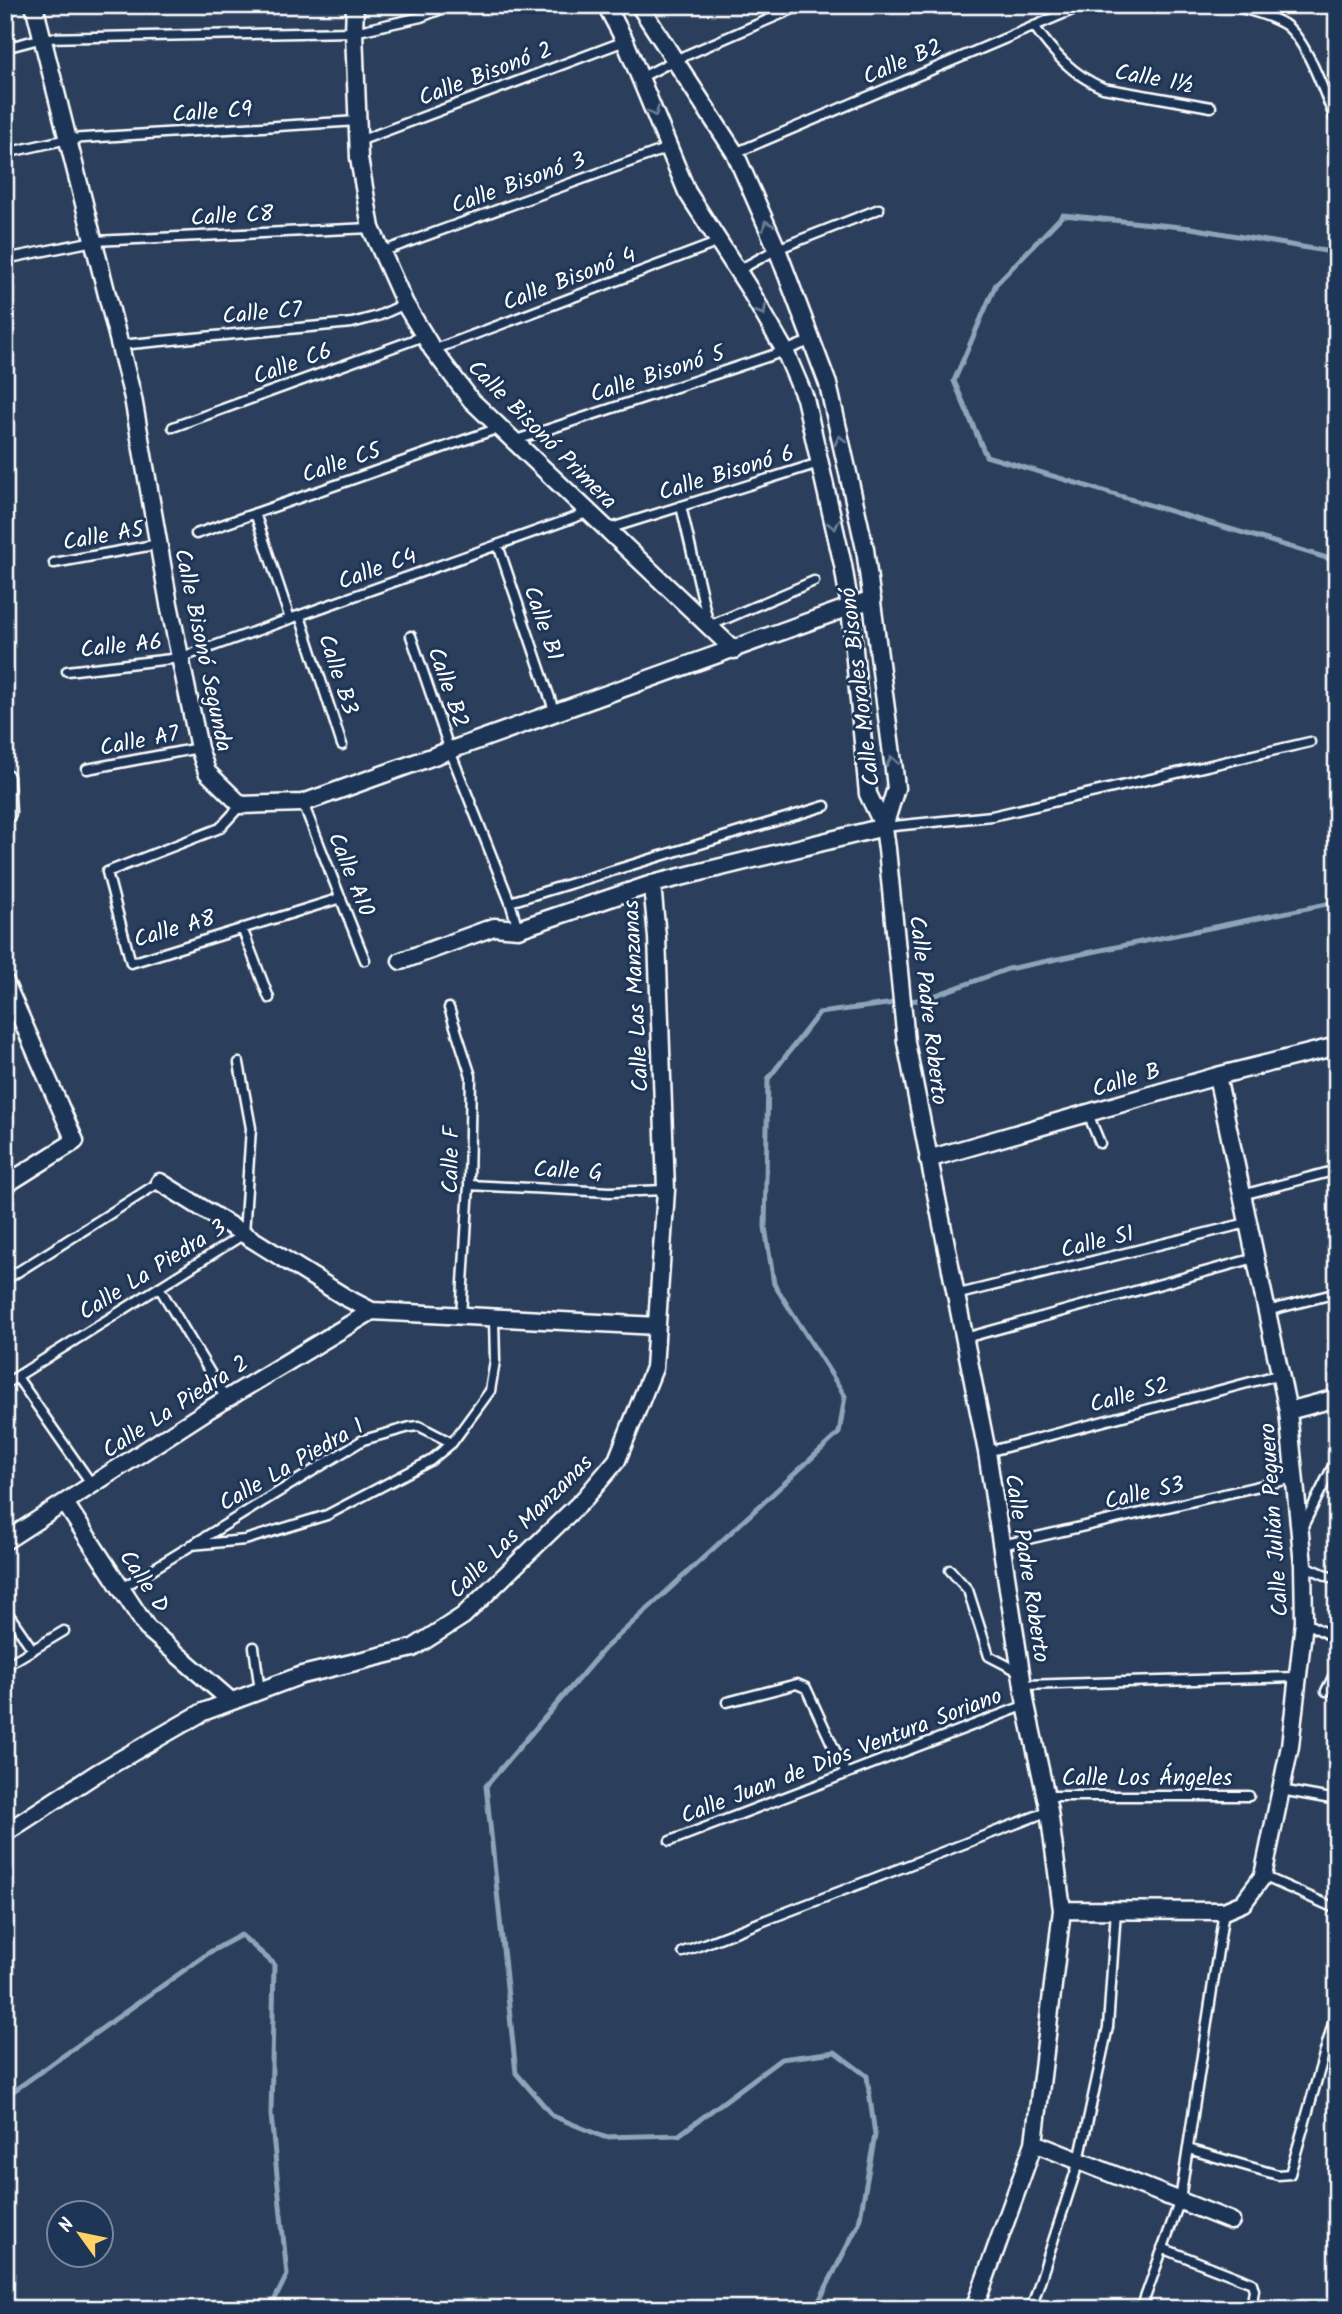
<svg xmlns="http://www.w3.org/2000/svg" width="1342" height="2314" font-family="Kalam,sans-serif">
<style>
.lines{fill:none;stroke-linecap:round;stroke-linejoin:round}
.stream{stroke:#8ca5b8;stroke-width:5}
.lane-casing{stroke:#fff;stroke-width:13}
.street-casing{stroke:#fff;stroke-width:21}
.lane{stroke:#1d3557;stroke-width:8}
.street{stroke:#1d3557;stroke-width:16}
.oneway{stroke:#6c7c92}
.labels{text-anchor:middle;stroke-width:6;stroke-linejoin:round;paint-order:stroke}
.street-label{font-size:23px;fill:#fff;stroke:#1d3557}
</style>
<rect width="100%" height="100%" fill="#2b3f5c"/>
<filter id="ink" filterUnits="userSpaceOnUse"><feTurbulence type="fractalNoise" baseFrequency=".0143" numOctaves="2"/><feDisplacementMap in="SourceGraphic" scale="14" xChannelSelector="R" yChannelSelector="G"/><feConvolveMatrix kernelMatrix="1 2 1 2 8 2 1 2 1" color-interpolation-filters="sRGB"/></filter>
<g filter="url(#ink)">
<g class="lines">
<path class="stream" d="M1337 253 1191 228 1063 215 996 284 954 381 986 456 1337 561
M5 2097 210 1952 241 1935 274 1964 271 2115 287 2275 270 2309
M815 2309 859 2223 875 2135 867 2076 835 2052 781 2059 679 2135 604 2137 553 2116 516 2073 486 1786 604 1649 839 1433 845 1396 774 1284 765 1227 768 1079 819 1013 925 999 1008 969 1337 902"/>
<g class="lane-casing">
<path id="lane" d="M1227 5C1246 9 1267 14 1284 24 1307 39 1326 98 1337 124
M1034 26C1053 53 1073 75 1103 88L1211 107
M5 48 43 38 354 32 421 17 452 5
M640 78 675 60 802 5
M359 141 625 41
M5 153 68 139 358 121
M735 153 1084 5
M381 252 668 148
M5 259 94 241 371 228
M737 271 777 249 879 209
M120 345 352 323 378 316 405 304
M433 350 719 242
M173 427 424 336
M513 441 785 351 812 340
M681 506 709 626 814 581
M255 513 290 619
M608 529 819 463
M196 534 499 428
M498 545 555 713
M54 563 159 544
M300 616 342 745
M411 636 450 751 510 902 518 929
M67 671 180 658 587 513
M87 769 199 748
M303 803 365 960
M241 805 220 828 107 872 131 963 341 898
M884 827 992 816 1310 742
M510 902 825 806
M242 928 269 998
M449 1008 471 1076 469 1185 461 1316
M1088 1114 1100 1143
M469 1185 610 1192 666 1190
M1242 1195 1337 1170
M5 1280 160 1182
M159 1287 226 1399
M955 1295 1247 1223
M1267 1311 1337 1293
M965 1338 1255 1258
M17 1377 93 1486
M5 1384 244 1234 251 1128 239 1063
M987 1452 1281 1374
M1302 1528 1337 1458
M191 1545 245 1540 327 1515 430 1461 452 1443 490 1391 495 1361 494 1319
M1002 1545 1294 1478
M1303 1565 1337 1580
M950 1570 968 1590 989 1656 1014 1669 1020 1668
M122 1588 363 1440 410 1427 419 1426 452 1443
M5 1609 33 1650
M1304 1622 1337 1639
M254 1647 260 1691
M5 1666 64 1631
M1023 1685 1296 1677
M1326 1691 1337 1669
M727 1702 797 1684 806 1688 846 1774
M1281 1790 1337 1800
M1046 1796H1249
M670 1841 1026 1705
M1263 1876 1337 1909
M683 1952 1049 1811
M1188 2149 1278 2175 1290 2174 1337 2009
M1162 2248 1252 2283 1254 2290 1251 2309
M1031 2309 1079 2161 1108 2027 1116 1910
M1141 2309 1180 2200 1224 1911"/>
</g>
<g class="street-casing">
<path id="street" d="M34 5 133 398 169 604 199 748 207 772 241 805 303 803 872 599
M355 5 354 32 359 158 371 228 405 304 433 350 471 400 734 650
M606 5 625 41 687 192 748 287 785 351 805 398 843 565 850 608 868 794 884 827 887 849 906 1042 987 1452 1026 1705 1049 1811 1062 1910 1034 2143 974 2309
M639 5 735 153 777 249 828 384 865 549 894 770 896 788 884 827
M5 816 7 813 5 777
M401 961 494 927 518 929 652 884 884 827
M5 982 75 1141 5 1185
M928 1159 1217 1076 1337 1046
M160 1182 345 1297 372 1311 657 1326
M1288 1411 1337 1398
M65 1503 147 1628 231 1701
M5 1541 208 1410 372 1311
M5 1833 97 1773 203 1712 302 1675 413 1648 463 1616 585 1498 617 1460 654 1368 666 1190 657 937 652 884
M1062 1910 1224 1911 1243 1903 1263 1876 1290 1746 1304 1622 1303 1565 1288 1411 1217 1076
M1034 2143 1231 2221
M1337 2309V2308"/>
</g>
<use href="#lane" class="lane"/>
<use href="#street" class="street"/>
</g>
<defs><path id="oneway-chevron" d="M-2-3.5L2.5 0L-2 3.5" fill="none" stroke-width="1.6" stroke-linecap="round" stroke-linejoin="round" transform="scale(1.75)"/></defs>
<g class="oneway">
<use href="#oneway-chevron" transform="translate(654 112) rotate(68)"/>
<use href="#oneway-chevron" transform="translate(767 225) rotate(-114)"/>
<use href="#oneway-chevron" transform="translate(762 311) rotate(60)"/>
<use href="#oneway-chevron" transform="translate(840 440) rotate(-103)"/>
<use href="#oneway-chevron" transform="translate(834 525) rotate(77)"/>
<use href="#oneway-chevron" transform="translate(892 761) rotate(-100)"/>
</g>
</g>
<g class="labels">
<g class="street-label">
<text transform="translate(902 61) rotate(-23)" y="8">Calle B2</text>
<text transform="translate(485 73) rotate(-21)" y="8">Calle Bisonó 2</text>
<text transform="translate(1155 78) rotate(10)" y="8">Calle 1½</text>
<text transform="translate(212 111) rotate(-4)" y="8">Calle C9</text>
<text transform="translate(518 182) rotate(-20)" y="8">Calle Bisonó 3</text>
<text transform="translate(232 215) rotate(-3)" y="8">Calle C8</text>
<text transform="translate(569 278) rotate(-21)" y="8">Calle Bisonó 4</text>
<text transform="translate(262 312) rotate(-5)" y="8">Calle C7</text>
<text transform="translate(292 363) rotate(-20)" y="8">Calle C6</text>
<text transform="translate(657 373) rotate(-18)" y="8">Calle Bisonó 5</text>
<text transform="translate(543 434) rotate(45)" y="8">Calle Bisonó Primera</text>
<text transform="translate(341 462) rotate(-19)" y="8">Calle C5</text>
<text transform="translate(726 472) rotate(-17)" y="8">Calle Bisonó 6</text>
<text transform="translate(103 535) rotate(-10)" y="8">Calle A5</text>
<text transform="translate(377 568) rotate(-20)" y="8">Calle C4</text>
<text transform="translate(544 623) rotate(71)" y="8">Calle B1</text>
<text transform="translate(121 645) rotate(-6)" y="8">Calle A6</text>
<text transform="translate(204 650) rotate(78)" y="8">Calle Bisonó Segunda</text>
<text transform="translate(339 674) rotate(72)" y="8">Calle B3</text>
<text transform="translate(449 687) rotate(71)" y="8">Calle B2</text>
<text transform="translate(859 687) rotate(-97)" y="8">Calle Morales Bisonó</text>
<text transform="translate(139 740) rotate(-11)" y="8">Calle A7</text>
<text transform="translate(352 874) rotate(68)" y="8">Calle A10</text>
<text transform="translate(174 928) rotate(-16)" y="8">Calle A8</text>
<text transform="translate(635 996) rotate(-93)" y="8">Calle Las Manzanas</text>
<text transform="translate(929 1010) rotate(83)" y="8">Calle Padre Roberto</text>
<text transform="translate(1126 1079) rotate(-17)" y="8">Calle B</text>
<text transform="translate(450 1160) rotate(-89)" y="8">Calle F</text>
<text transform="translate(568 1170) rotate(3)" y="8">Calle G</text>
<text transform="translate(1097 1241) rotate(-14)" y="8">Calle S1</text>
<text transform="translate(152 1269) rotate(-32)" y="8">Calle La Piedra 3</text>
<text transform="translate(1129 1394) rotate(-15)" y="8">Calle S2</text>
<text transform="translate(175 1406) rotate(-33)" y="8">Calle La Piedra 2</text>
<text transform="translate(291 1464) rotate(-30)" y="8">Calle La Piedra 1</text>
<text transform="translate(1144 1492) rotate(-13)" y="8">Calle S3</text>
<text transform="translate(1273 1520) rotate(-94)" y="8">Calle Julián Peguero</text>
<text transform="translate(520 1526) rotate(-45)" y="8">Calle Las Manzanas</text>
<text transform="translate(1028 1568) rotate(81)" y="8">Calle Padre Roberto</text>
<text transform="translate(145 1581) rotate(56)" y="8">Calle D</text>
<text transform="translate(841 1755) rotate(-21)" y="8">Calle Juan de Dios Ventura Soriano</text>
<text x="1147" y="1785">Calle Los Ángeles</text>
</g>
</g>
<rect width="1342" height="2314" fill="none" stroke="#1d3557" stroke-width="28"/>
<rect x="14" y="14" width="1314" height="2286" fill="none" stroke="#fff" stroke-width="2.5" filter="url(#ink)"/>
<g transform="translate(80 2234) rotate(303)"><circle r="33" fill="#1d3557" stroke="#77869a" stroke-width="2"/>
<path d="M0-5L12 26L0 18L-12 26Z" fill="#ffd166"/>
<text y="-10" font-size="19" font-weight="bold" text-anchor="middle" fill="#ffffff">N</text>
</g>
</svg>
